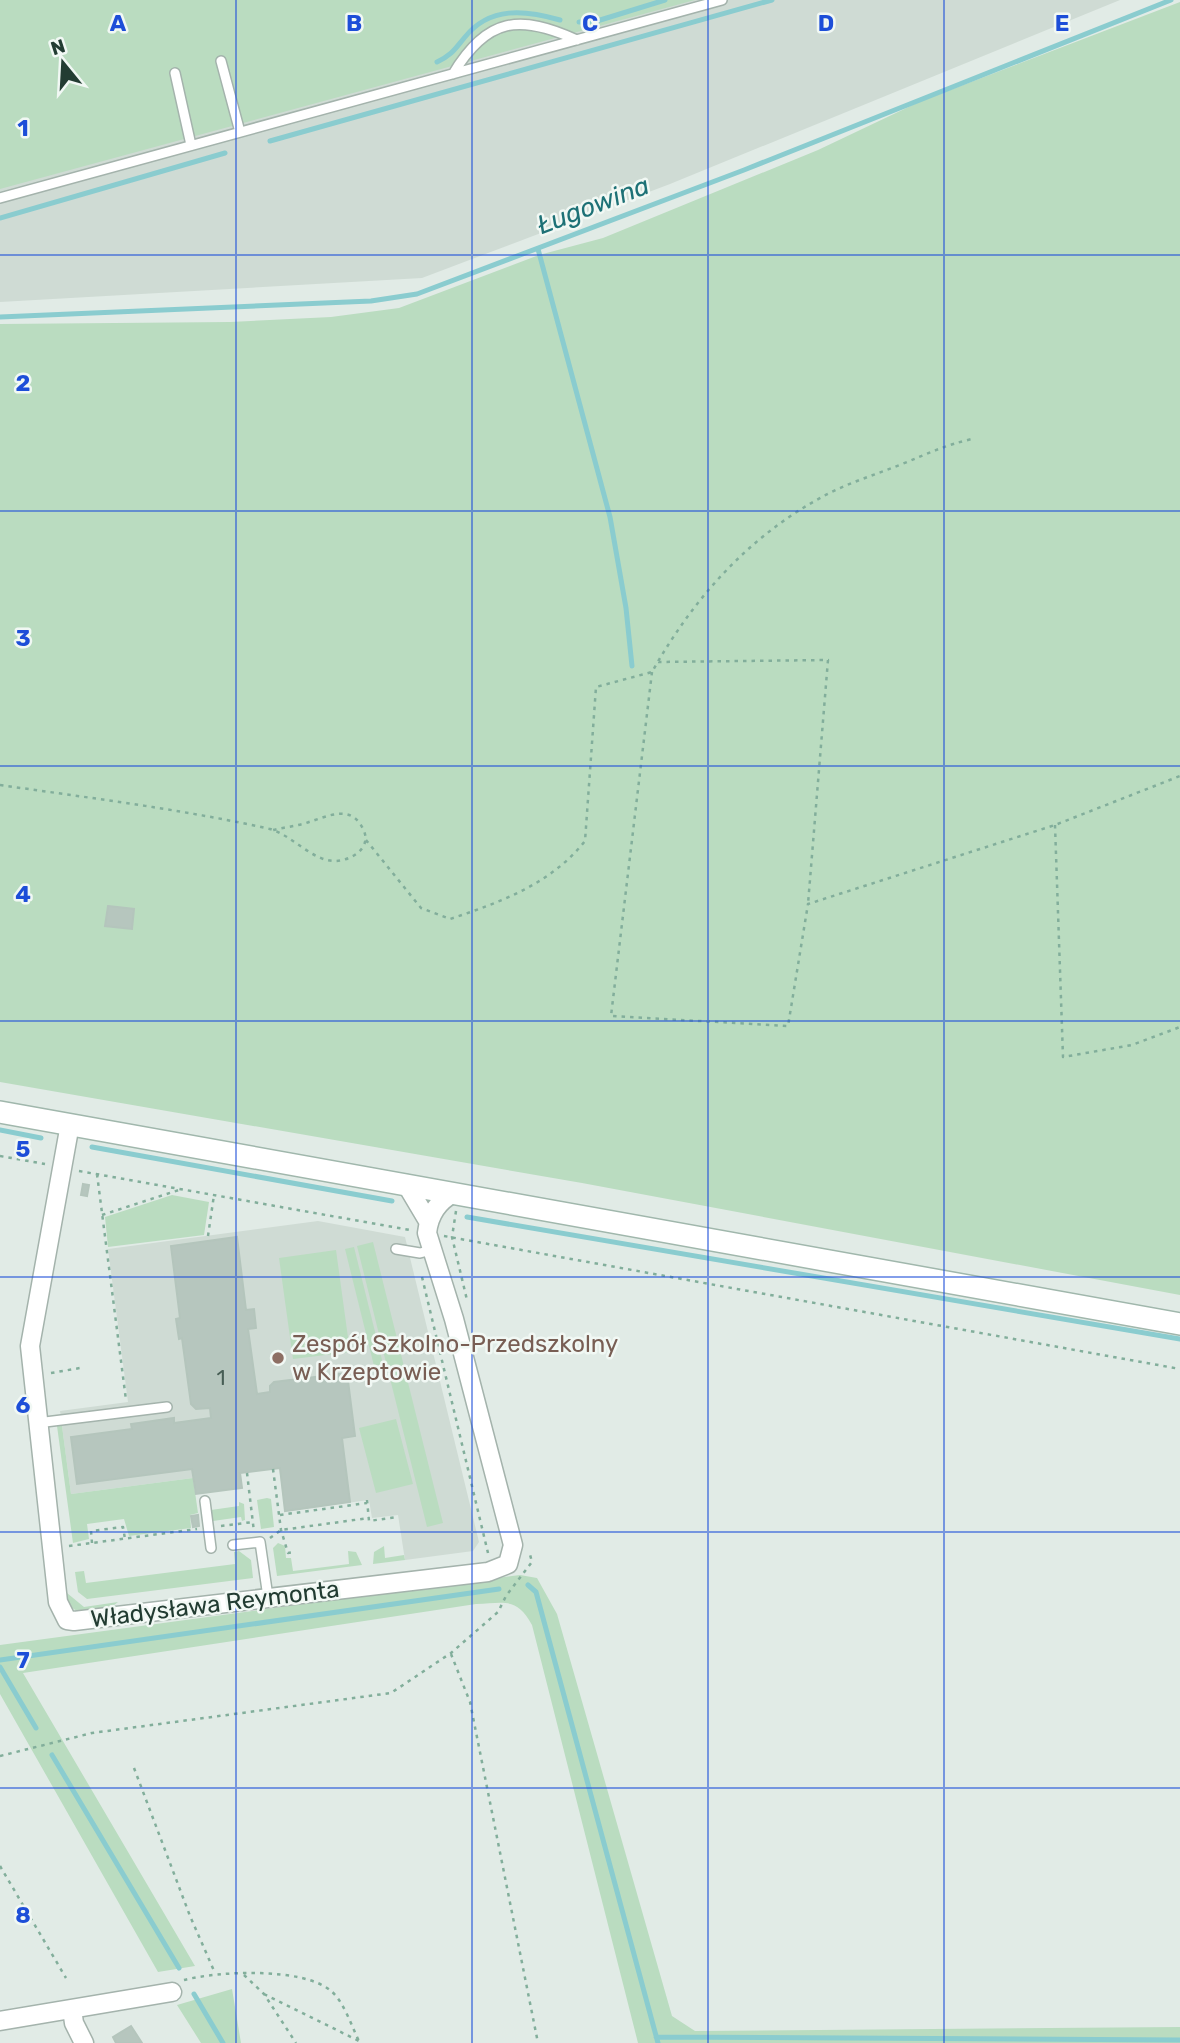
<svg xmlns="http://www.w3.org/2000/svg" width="1180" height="2043" font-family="Rubik,sans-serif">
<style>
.built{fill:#cfdbd4}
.green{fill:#badcc0}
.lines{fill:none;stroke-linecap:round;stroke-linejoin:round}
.stream{stroke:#8acccf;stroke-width:5}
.building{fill:#b6c6be;stroke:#b4c5bc;stroke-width:2}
.lane-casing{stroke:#a4b3ac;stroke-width:12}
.street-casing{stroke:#a4b3ac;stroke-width:21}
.secondary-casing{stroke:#a0b7ac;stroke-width:24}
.path{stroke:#82ae9b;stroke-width:2.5;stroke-dasharray:3.5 5;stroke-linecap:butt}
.lane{stroke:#fff;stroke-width:9}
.street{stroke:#fff;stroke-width:18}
.secondary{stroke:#fff;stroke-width:21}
.grid{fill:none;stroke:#1d4ed8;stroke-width:2;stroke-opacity:0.55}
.education-dot{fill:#8d6e63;stroke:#f1f8f4;stroke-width:2.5}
.labels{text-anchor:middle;stroke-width:5;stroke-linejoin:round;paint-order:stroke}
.number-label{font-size:21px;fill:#475e55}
.education-label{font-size:24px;fill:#785e54;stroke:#f1f8f4;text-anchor:start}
.street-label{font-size:24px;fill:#223c32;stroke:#f1f8f4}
.water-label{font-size:26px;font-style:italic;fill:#1d7176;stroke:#f1f8f4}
.grid-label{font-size:23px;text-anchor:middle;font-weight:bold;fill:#1d4ed8;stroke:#f1f8f4;stroke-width:5;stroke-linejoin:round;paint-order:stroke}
</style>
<rect width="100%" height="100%" fill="#e1ebe6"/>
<path class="built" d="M0 0H1120L670 184 422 278 0 302Z
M318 1221 405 1237 479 1542 473 1551 405 1560 398 1515 372 1518 369 1500 285 1511 279 1468 240 1473 242 1488 196 1494 193 1478 71 1494 60 1411 128 1402 108 1249Z"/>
<path class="green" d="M0 0H695L0 189Z
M1180 2V1295L582 1183 0 1082V324L230 322 331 317 399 308 539 255 603 238 818 150 919 102Z
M172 1195 209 1202 204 1235 108 1247 105 1217Z
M373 1242 443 1523 427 1527 357 1246Z
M354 1247 383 1364 374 1366 345 1249Z
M336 1250 350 1352 293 1359 279 1258Z
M396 1419 413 1484 376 1493 359 1428Z
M57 1426H62L71 1494 193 1478 198 1513 190 1515 191 1528 129 1536 124 1519 87 1524 89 1539 73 1543Z
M267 1498 271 1499 274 1527 261 1529 257 1500Z
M239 1502 244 1504 245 1520 242 1521 241 1517 213 1521 211 1510 239 1506Z
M278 1543 285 1546 286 1558H291L293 1571 349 1564 348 1551 356 1552 362 1565 277 1576 273 1548Z
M384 1546 385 1558 404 1555 405 1560 373 1564 374 1552Z
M239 1551 251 1560 253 1578 87 1599 78 1592 75 1572 84 1571 86 1583 235 1564 234 1552Z
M520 1575 537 1578 557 1614 672 2016 695 2031 1180 2027V2043H638L532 1625C517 1597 505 1603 476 1604L23 1673 195 1966 158 1972 0 1694V1645Z
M67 1593 84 1607 118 1602C100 1617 72 1620 63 1594Z
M232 1989 241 2043H201L177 2005Z"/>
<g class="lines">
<path class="stream" d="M579 22 597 21 665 0
M437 62C452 55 455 49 465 37 490 6 525 10 560 20
M270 141 772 0
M0 218 225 153
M538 249 610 517 626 608 632 666
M0 317 371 301 417 294 744 170 1171 0
M0 1130 41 1138
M92 1147 392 1201
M467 1217 1180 1339
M528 1585 536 1592 658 2043
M0 1660 499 1589
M0 1667 36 1728
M52 1755 179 1968
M194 1994 223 2043
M656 2037 1180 2040"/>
</g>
<path class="building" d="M108 906 134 909 132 929 105 926Z
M83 1184 89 1185 87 1196 81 1195Z
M237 1237 246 1310 254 1309 256 1328 248 1329 257 1394 270 1392V1386L274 1382 347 1373 355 1436 342 1438 350 1502 285 1511 280 1468 240 1473 242 1488 196 1494 192 1469 77 1484 71 1437 132 1429 131 1424 174 1418V1423L211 1418 210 1408 196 1409 191 1404 182 1338 179 1339 176 1319 180 1318 171 1246Z
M198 1515 199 1526 193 1527 191 1516Z
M131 2026 142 2043H116L113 2037Z"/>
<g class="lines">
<g class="lane-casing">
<path id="lane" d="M221 61 240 132
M175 73 191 145
M453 74C487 17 520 14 577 40
M0 198 722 0
M396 1249 420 1253 432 1250
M37 1423 167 1407
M205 1501 211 1548
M233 1545 260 1542 268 1597"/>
</g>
<g class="street-casing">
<path id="street" d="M70 1124 30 1346 58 1602 67 1620 74 1621 488 1572 508 1564 513 1545 454 1319 427 1233C429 1215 438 1201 454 1193
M406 1184 428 1221
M72 2009 74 2023 84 2043
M0 2021 172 1992"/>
</g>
<g class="secondary-casing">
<path id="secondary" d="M0 1112 1180 1324"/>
</g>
<path class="path" d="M658 662 828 660 808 904
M652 672 611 1016 788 1026 808 904 1055 825 1180 776
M0 785C90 798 181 809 270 829 292 835 313 862 336 861 352 860 371 848 364 831 352 803 329 816 309 822 298 826 285 827 273 830
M1055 825 1063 1057 1132 1045 1180 1027
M366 840 421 908 450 919C501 902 551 884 585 841L596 687 652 672C693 599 748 537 822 497 847 483 875 475 902 464 927 454 945 445 972 439
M0 1156 45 1164
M79 1171 410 1230
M97 1174 126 1400
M456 1211 452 1237 467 1300
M102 1215 179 1190
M208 1236 214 1195
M444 1236 1180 1369
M422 1277 488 1553
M51 1373 80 1368
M273 1469 281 1530 288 1553 295 1552
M247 1473 254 1532
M367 1500 369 1521 397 1517
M280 1515 367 1503
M221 1526 253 1522
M270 1538 281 1530 369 1518
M92 1543 91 1531 123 1527 125 1539
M69 1546 197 1529
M451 1654 470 1702 538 2043
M0 1756 92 1733 391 1693 451 1653 498 1612 506 1596 532 1562 529 1551
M134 1768 190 1916 215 1973
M0 1866 66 1978
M244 1975 264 1994 296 2043
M184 1980C218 1971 304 1967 331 1991 344 2001 352 2028 360 2043
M264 1994 363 2043"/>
<use href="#lane" class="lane"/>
<use href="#street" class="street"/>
<use href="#secondary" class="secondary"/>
</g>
<path class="grid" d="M236 0V2043M472 0V2043M708 0V2043M944 0V2043M0 255H1180M0 511H1180M0 766H1180M0 1021H1180M0 1277H1180M0 1532H1180M0 1788H1180"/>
<circle class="education-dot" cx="278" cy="1358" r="7"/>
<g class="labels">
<g class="number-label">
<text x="221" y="1385">1</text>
</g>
<g class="education-label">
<text x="292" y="1352">Zespół Szkolno-Przedszkolny<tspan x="292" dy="28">w Krzeptowie</tspan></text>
</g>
<g class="street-label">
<text transform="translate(215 1604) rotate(-7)" y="8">Władysława Reymonta</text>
</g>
<g class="water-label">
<text transform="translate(593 205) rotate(-21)" y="9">Ługowina</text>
</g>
</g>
<g class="grid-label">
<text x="118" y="31">A</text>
<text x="354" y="31">B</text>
<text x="590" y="31">C</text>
<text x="826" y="31">D</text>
<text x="1062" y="31">E</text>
<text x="23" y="136">1</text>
<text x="23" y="391">2</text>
<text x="23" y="646">3</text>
<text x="23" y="902">4</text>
<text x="23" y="1157">5</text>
<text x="23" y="1413">6</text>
<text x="23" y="1668">7</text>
<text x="23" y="1923">8</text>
</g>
<g transform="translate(63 63) rotate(342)" stroke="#f1f8f4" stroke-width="5" paint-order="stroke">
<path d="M0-5L12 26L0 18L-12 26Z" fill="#223c32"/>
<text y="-10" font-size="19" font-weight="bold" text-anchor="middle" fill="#223c32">N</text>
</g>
</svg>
